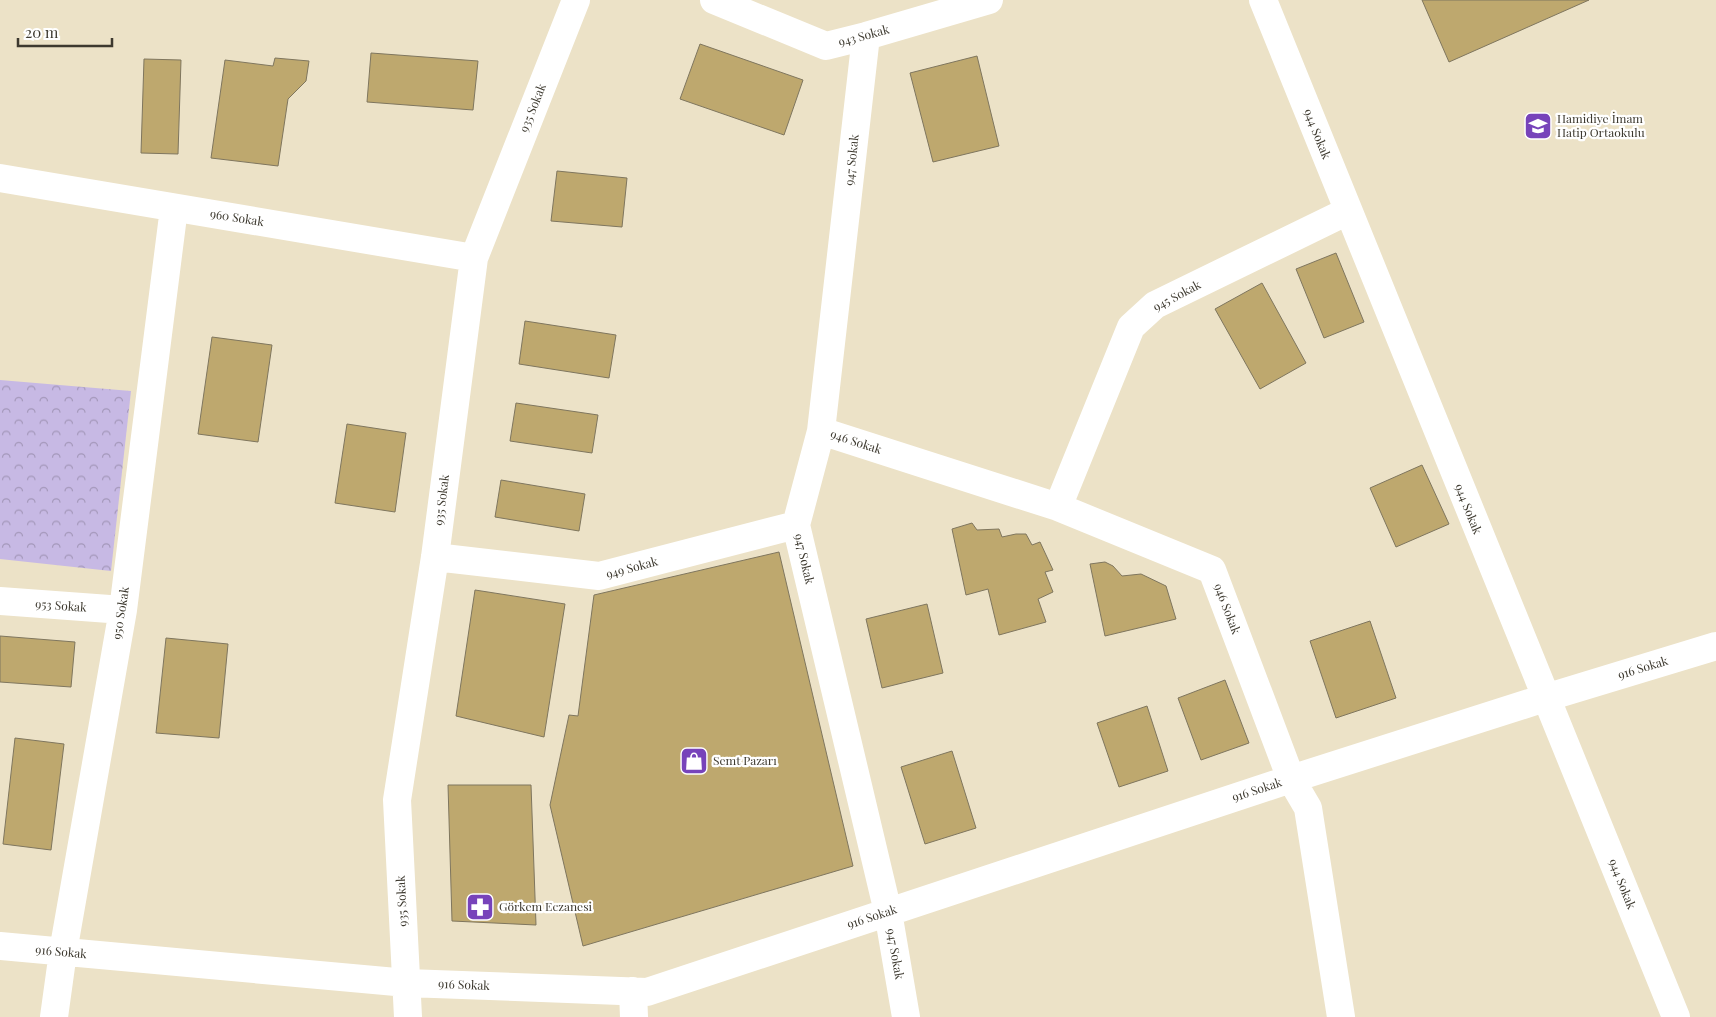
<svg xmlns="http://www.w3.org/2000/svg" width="1716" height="1017" font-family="'Playfair Display',serif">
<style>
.forest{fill:url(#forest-crowns)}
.building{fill:#bea86e;stroke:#7f765e}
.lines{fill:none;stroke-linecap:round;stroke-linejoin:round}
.minor{stroke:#fff;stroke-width:28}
.labels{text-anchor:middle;stroke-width:4.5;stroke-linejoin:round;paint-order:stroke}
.street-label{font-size:12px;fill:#3d392f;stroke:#fff}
.poi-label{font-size:12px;fill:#3d392f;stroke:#fff;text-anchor:start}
</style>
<defs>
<pattern id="forest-crowns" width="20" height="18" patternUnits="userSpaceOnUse" patternTransform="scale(1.25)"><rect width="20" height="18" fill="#c7b9e4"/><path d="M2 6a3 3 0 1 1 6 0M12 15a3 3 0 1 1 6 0" fill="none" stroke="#a397b9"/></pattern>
</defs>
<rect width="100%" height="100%" fill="#ece2c7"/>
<path class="forest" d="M0 380 131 391 111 571 0 559Z"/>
<path class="building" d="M1422 0H1589L1449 62Z
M700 44 803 80 784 135 680 99Z
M371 53 478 61 473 110 367 102Z
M977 56 999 146 933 162 910 73Z
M275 58 309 61 306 81 288 99 278 166 211 158 225 60 273 66Z
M144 59 181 60 178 154 141 153Z
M557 171 627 178 622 227 551 221Z
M1336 253 1364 322 1324 338 1296 269Z
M1262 283 1306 363 1260 389 1215 309Z
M525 321 616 335 609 378 519 364Z
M212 337 272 345 258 442 198 434Z
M516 403 598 415 592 453 510 441Z
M347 424 406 433 395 512 335 503Z
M1422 465 1449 524 1396 547 1370 488Z
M501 480 585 494 579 531 495 517Z
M972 523 977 530 999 529 1002 537 1016 534H1026L1032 545 1040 542 1053 570 1045 572 1053 592 1038 599 1046 622 999 635 988 589 966 595 952 529Z
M779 552 853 866 583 946 550 805 569 715 578 716 594 595Z
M1105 562 1113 566 1122 576 1141 574 1166 586 1176 619 1105 636 1090 564Z
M475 590 565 604 544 737 456 716Z
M927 604 943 673 882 688 866 619Z
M1370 621 1396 698 1336 718 1310 641Z
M0 636 75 642 71 687 0 682Z
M166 638 228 644 219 738 156 733Z
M1225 680 1249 743 1201 760 1178 698Z
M1147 706 1168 771 1119 787 1097 723Z
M15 738 64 744 51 850 3 844Z
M952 751 976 828 925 844 901 767Z
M448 785H531L536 925 452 921Z"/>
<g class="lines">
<path class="minor" d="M714 0 826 46 866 36 989 0
M1263 0 1676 1017
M866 36 821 431 796 525 888 912 906 1017
M0 178 474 258
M821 431 1058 507 1212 570 1291 779 1308 808 1341 1017
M1058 507 1131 327 1155 305 1348 211
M435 557 599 576 796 525
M0 601 123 610
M0 946 407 983 647 992 1291 779 1545 698 1716 646
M633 991 634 1017
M54 1017 63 952 123 610 174 208
M408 1017 397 800 435 557 474 258 576 0"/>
</g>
<defs>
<g id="school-square" transform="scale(1.4375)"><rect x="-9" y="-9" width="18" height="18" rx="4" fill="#7743ba" stroke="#fff"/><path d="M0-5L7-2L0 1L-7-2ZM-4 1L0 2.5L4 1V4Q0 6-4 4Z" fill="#fff"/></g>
<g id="shop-square" transform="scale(1.4375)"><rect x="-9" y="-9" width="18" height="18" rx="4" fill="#7743ba" stroke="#fff"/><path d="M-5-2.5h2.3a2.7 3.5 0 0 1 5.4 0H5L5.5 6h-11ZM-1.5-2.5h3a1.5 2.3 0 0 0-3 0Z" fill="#fff"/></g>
<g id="pharmacy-square" transform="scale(1.4375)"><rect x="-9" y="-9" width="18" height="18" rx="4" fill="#7743ba" stroke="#fff"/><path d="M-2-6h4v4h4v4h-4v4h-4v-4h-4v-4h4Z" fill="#fff"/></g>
</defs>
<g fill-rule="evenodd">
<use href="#school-square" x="1538" y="126"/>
<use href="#shop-square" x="694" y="761"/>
<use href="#pharmacy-square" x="480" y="907"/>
</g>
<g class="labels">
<g class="street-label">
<text transform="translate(864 36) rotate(-15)" y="4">943 Sokak</text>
<text transform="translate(533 108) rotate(-68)" y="4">935 Sokak</text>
<text transform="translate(1317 134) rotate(68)" y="4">944 Sokak</text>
<text transform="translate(852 160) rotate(-84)" y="4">947 Sokak</text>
<text transform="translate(237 218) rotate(9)" y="4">960 Sokak</text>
<text transform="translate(1177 296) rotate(-28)" y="4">945 Sokak</text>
<text transform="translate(856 442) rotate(18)" y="4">946 Sokak</text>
<text transform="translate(442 500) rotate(-83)" y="4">935 Sokak</text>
<text transform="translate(1468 509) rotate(68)" y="4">944 Sokak</text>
<text transform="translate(804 559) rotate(77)" y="4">947 Sokak</text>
<text transform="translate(632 568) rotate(-15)" y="4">949 Sokak</text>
<text transform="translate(61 606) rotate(4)" y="4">953 Sokak</text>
<text transform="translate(1227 609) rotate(69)" y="4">946 Sokak</text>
<text transform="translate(121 613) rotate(-81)" y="4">950 Sokak</text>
<text transform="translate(1643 668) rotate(-17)" y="4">916 Sokak</text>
<text transform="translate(1257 790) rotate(-18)" y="4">916 Sokak</text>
<text transform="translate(1622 884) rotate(68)" y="4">944 Sokak</text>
<text transform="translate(402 901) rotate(-93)" y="4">935 Sokak</text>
<text transform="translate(872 917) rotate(-18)" y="4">916 Sokak</text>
<text transform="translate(61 952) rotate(5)" y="4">916 Sokak</text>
<text transform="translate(895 954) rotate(80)" y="4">947 Sokak</text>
<text transform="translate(464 985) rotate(2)" y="4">916 Sokak</text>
</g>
<g class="poi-label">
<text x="1557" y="123">Hamidiye İmam<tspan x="1557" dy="14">Hatip Ortaokulu</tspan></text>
<text x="713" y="765">Semt Pazarı</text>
<text x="499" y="911">Görkem Eczanesi</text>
</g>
</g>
<path d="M18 38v8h94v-8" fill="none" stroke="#3d392f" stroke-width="2.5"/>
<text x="25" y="38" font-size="15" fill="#3d392f" stroke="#ffffff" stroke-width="4" paint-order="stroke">20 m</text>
</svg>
